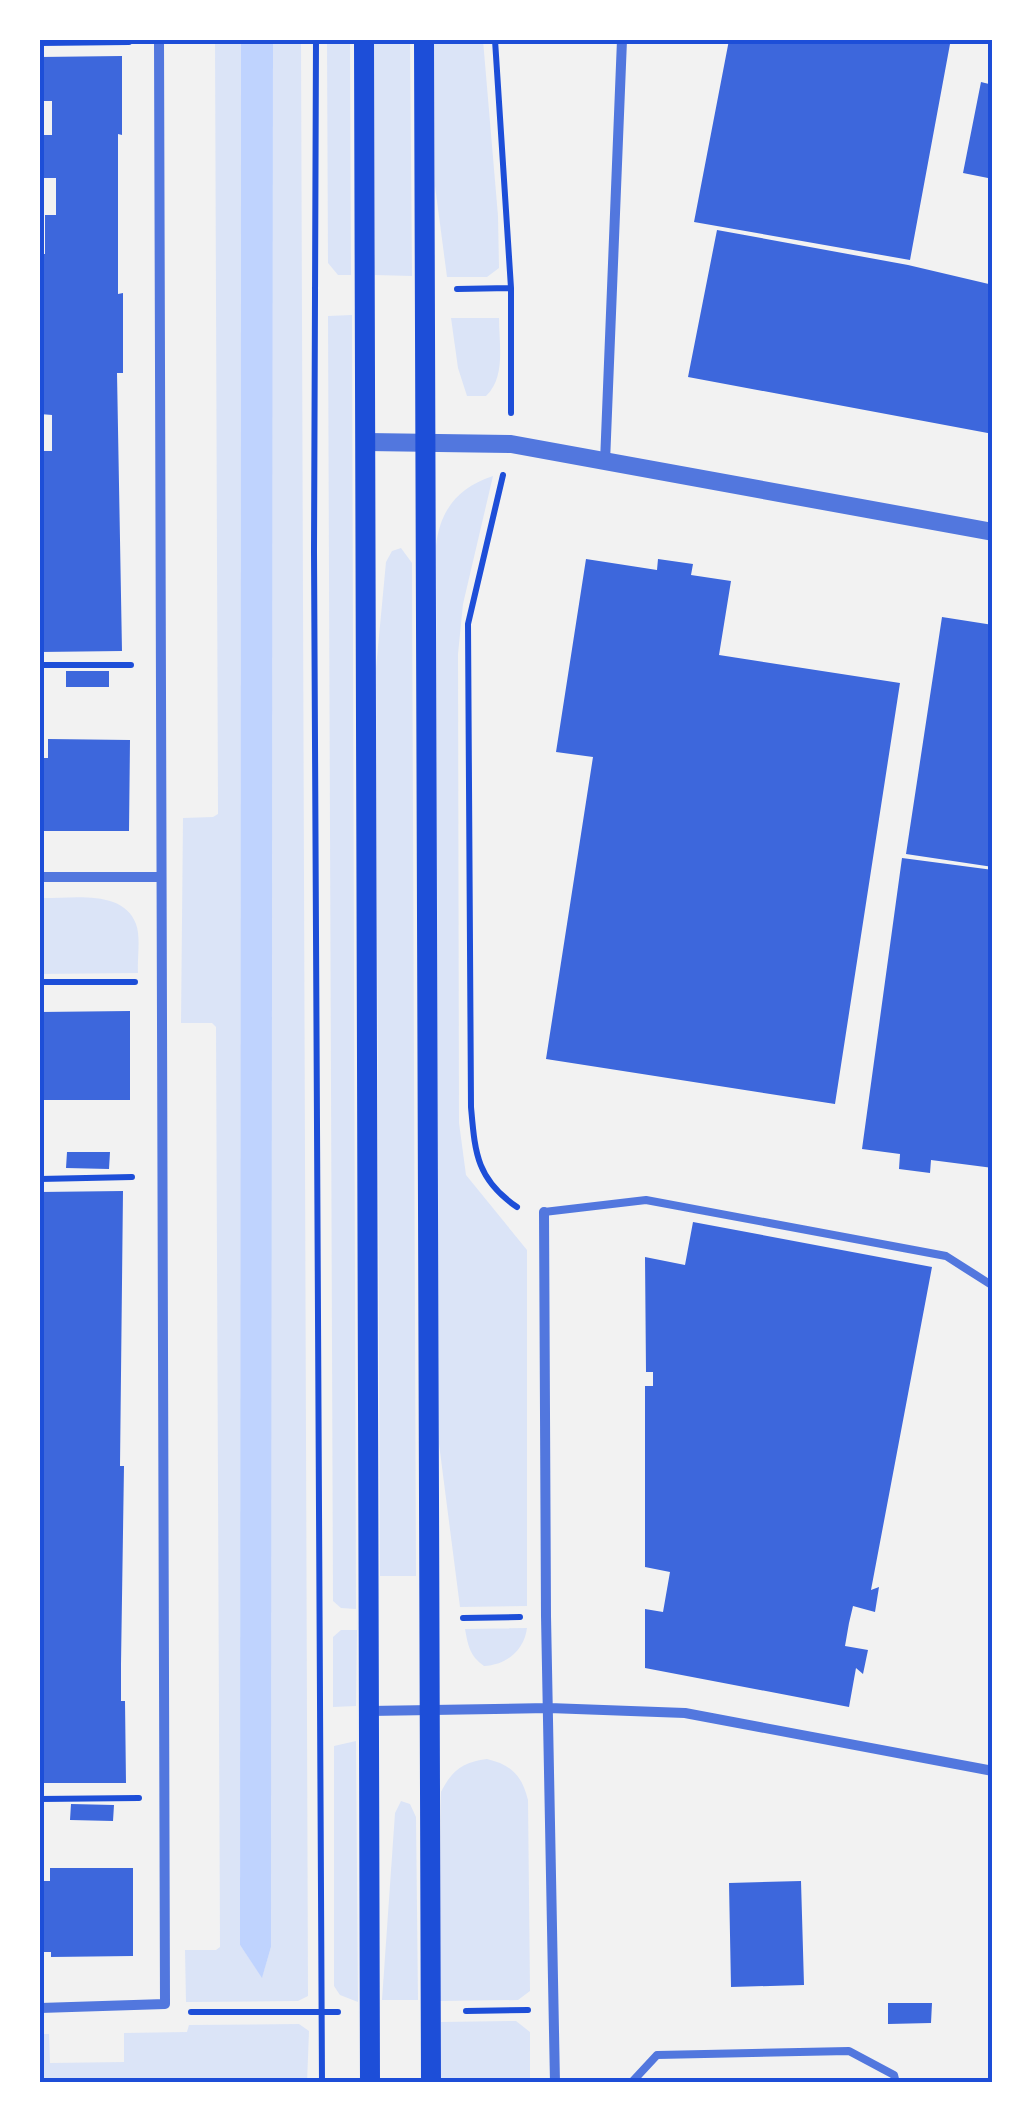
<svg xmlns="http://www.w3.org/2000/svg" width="1033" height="2123" font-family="'Open Sans',sans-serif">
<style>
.green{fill:#dbe4f7}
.water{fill:#bfd3fe}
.building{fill:#3d67dc}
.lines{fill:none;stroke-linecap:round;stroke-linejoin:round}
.path{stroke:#1d4ed8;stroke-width:6}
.service{stroke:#5277de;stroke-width:8}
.minor{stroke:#5277de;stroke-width:10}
.tertiary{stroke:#5277de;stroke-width:18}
.secondary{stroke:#1d4ed8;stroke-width:20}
.neatline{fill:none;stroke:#1d4ed8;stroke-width:4}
</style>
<rect width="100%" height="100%" fill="#f2f2f2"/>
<path class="green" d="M215 40H241L240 1945 262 1977 271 1947 273 40H301L308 1996 298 2001 186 2002 185 1950H216L220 1947 216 1027 212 1023H181L183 818 213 817 218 814Z
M327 40H350L351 275H338L328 263Z
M374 40H410L412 276 375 275Z
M434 40H483L498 216 499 268 487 277H447L435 186Z
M352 315 356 1609 341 1608 333 1601 328 316Z
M451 318H499C499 344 506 377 486 396H467L458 368Z
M493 476 463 604 458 654 459 1123 466 1175 527 1250V1606L460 1607 439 1444 436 546C440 509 459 487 493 476Z
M401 548 412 563 416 1576H380L376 668 386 562 392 551Z
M40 898C69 899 123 888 136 924 141 937 137 959 138 973L40 974Z
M527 1628C524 1651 506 1665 484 1666 470 1656 468 1646 465 1629Z
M341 1630H357L356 1706 333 1707V1637Z
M356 1741 358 2002 340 1995 334 1986V1746Z
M487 1759C512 1765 522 1776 528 1800L530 1991 518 2000 440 2001 441 1792C452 1770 463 1762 487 1759Z
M401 1801 410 1804 416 1817 418 2000H382L395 1813Z
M516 2021 530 2032V2083H441V2022Z
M299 2024 309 2031 307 2083H40V2034H49L50 2063 124 2062V2033L187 2032 189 2025Z"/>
<path class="water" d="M241 40H273L271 1947 262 1978 240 1945Z"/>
<path class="building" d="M729 40H928L950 44 910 260 694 222Z
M122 56V135L118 134V294L123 293V373H117L122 651 40 652V451H52V415L40 414V254H45V215H56V178H40V135H52V101H40V57Z
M981 82 993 85V179L963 173Z
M717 230 908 265 993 285V434L688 377Z
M586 559 657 570 658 559 693 564 691 575 731 581 719 655 900 683 835 1104 546 1059 593 757 556 752Z
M942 617 993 625V867L906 854Z
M66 671H109V687H66Z
M48 739 130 740 129 831H40V758H48Z
M902 858 993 870V1168L931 1160 930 1173 899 1169 900 1154 862 1149Z
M130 1011V1100H40V1012Z
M67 1152H110L109 1169 66 1168Z
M123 1191 120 1466H124L121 1664V1701H125L126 1783H40V1192Z
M693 1222 932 1267 871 1590 879 1587 875 1612 853 1606 849 1623 845 1646 868 1650 863 1674 856 1668 849 1707 645 1668V1609L663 1612 670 1572 645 1567V1386H653V1372H646L645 1257 685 1265Z
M71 1804 114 1805 113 1821 70 1820Z
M50 1868H133V1956L51 1957V1952H40V1881H50Z
M801 1881 804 1985 731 1987 729 1883Z
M888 2003H932L931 2023 888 2024Z"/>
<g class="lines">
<path class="path" d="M316 40 314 551 322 2083
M495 40 511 288V413
M40 43 129 42
M457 289 511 288
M503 475 468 624 471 1107C475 1152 476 1179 517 1207
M40 665H131
M40 982H135
M40 1179 132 1177
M463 1618 520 1617
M40 1799 139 1798
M466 2011 528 2010
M191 2012H338"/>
<path class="service" d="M544 1212 646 1200 946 1256 993 1286
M631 2083 657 2055 849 2051 894 2075 896 2083"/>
<path class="minor" d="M605 462 622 40
M40 877H160
M544 1212 546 1616 555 2083
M369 1711 549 1708 685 1713 993 1771
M40 2008 165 2004 159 40"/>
<path class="tertiary" d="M367 442 511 444 993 532"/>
<path class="secondary" d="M364 40 370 2083
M424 40 431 2083"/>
</g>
<rect width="1033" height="2123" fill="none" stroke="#ffffff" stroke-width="85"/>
<rect x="42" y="42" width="948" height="2038" class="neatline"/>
</svg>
